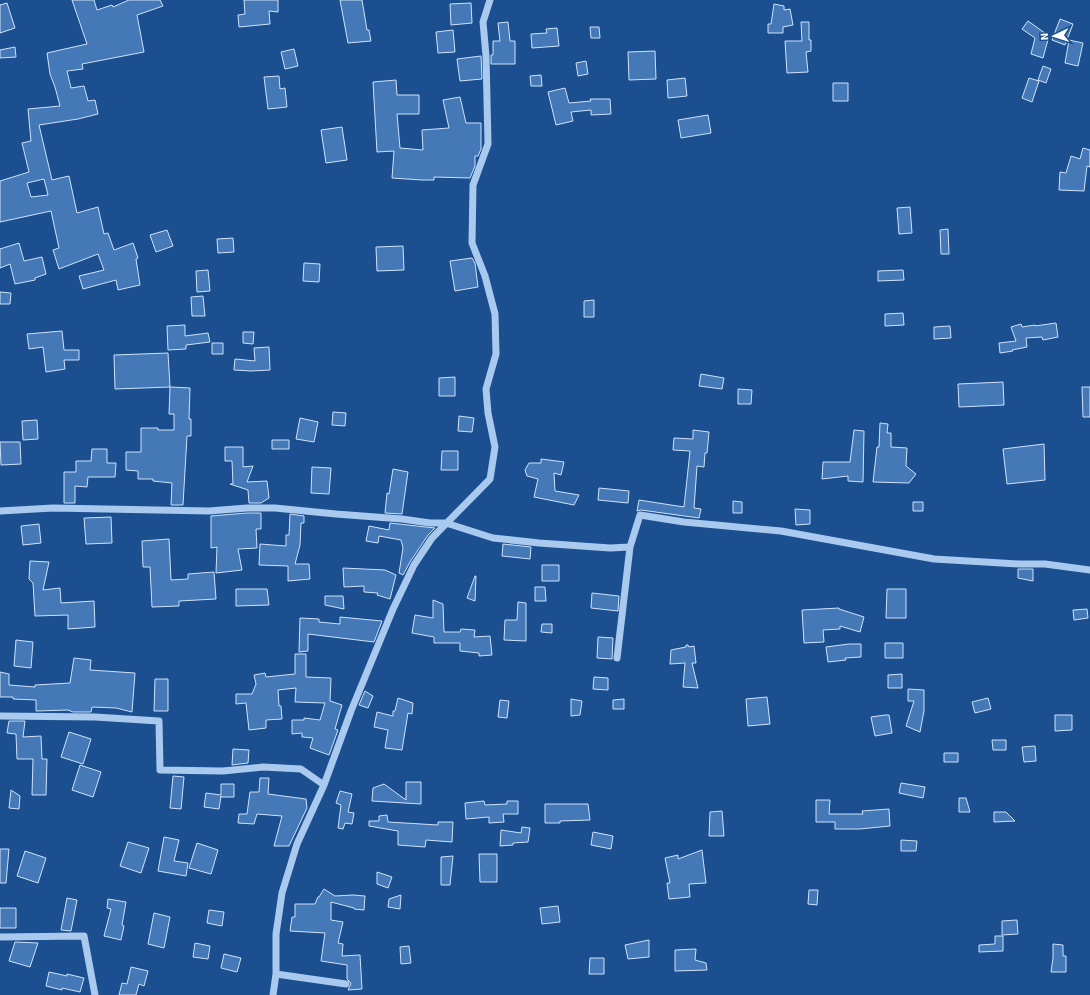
<svg xmlns="http://www.w3.org/2000/svg" width="1090" height="995" font-family="'Source Sans 3',sans-serif">
<style>
.building{fill:#4478b7;stroke:#cfe3fa;fill-rule:evenodd}
.lines{fill:none;stroke-linecap:round;stroke-linejoin:round}
.minor{stroke:#a9c9ee;stroke-width:7}
</style>
<rect width="100%" height="100%" fill="#1b4f8f"/>
<path class="building" d="M72 0H94L97 10 112 5 113 7 129 0H160L163 6 137 15 144 52 82 64 83 69 67 71 71 88 84 86 88 101 95 100 98 114 78 119 39 125 52 180 69 176 77 213 98 207 104 234 108 233 114 250 133 243 138 258 136 259 140 285 118 290 116 280 83 289 79 276 104 270 98 254 59 269 53 250 59 248 51 211 0 222V181L29 172 22 143 31 141 28 109 60 106 55 87 50 74 47 53 87 44ZM44 179 48 195 31 197 27 183Z
M244 0H278V12L269 11 270 24 239 27 238 15 245 14Z
M340 0H362L367 30H369L371 41 348 43Z
M7 3 15 28 0 33V5Z
M471 3 472 23 451 25 450 4Z
M774 4 784 6V10L790 9 793 25 783 27V33H768V24H771Z
M1060 19 1073 24 1065 45 1052 40Z
M1028 21 1049 36 1043 58 1031 54 1035 38 1022 29Z
M508 22 510 41H515V64H491V55H493V41H500L498 23Z
M801 22H809V40H811V51L806 52 808 72 787 73 785 41H802Z
M590 27H599L600 38H591Z
M557 28 559 46 532 48 531 34 547 33 546 29Z
M453 30 455 52 438 53 436 32Z
M1069 40 1083 43 1078 66 1065 63Z
M15 47 16 57 0 58V50Z
M294 49 298 66 285 69 281 52Z
M655 51 656 79 629 80 628 52Z
M481 56 482 79 460 81 457 59Z
M586 61 588 74 578 76 576 63Z
M1043 66 1051 69 1046 83 1038 80Z
M541 75 542 86H531L530 76Z
M279 76 280 89 285 88 287 107 268 109 264 77Z
M685 78 687 96 668 98 667 80Z
M1029 78 1039 81 1032 102 1022 98Z
M396 80 397 95H419V114H397L400 148 423 150 422 130 449 128 443 100 460 97 466 123H481V149L478 156H475V166L470 178 434 177V180H422L392 178 394 151 377 152 373 82Z
M833 83H848V101H833Z
M565 88 569 103 591 101 590 99H610L611 114 591 115V110L571 112 573 121 556 125 548 92Z
M708 115 711 133 681 138 678 120Z
M342 127 347 160 326 163 321 130Z
M1083 148 1090 150V167L1087 166 1084 191 1059 190 1060 172 1066 173 1071 156 1080 159Z
M910 207 912 233 899 234 897 208Z
M948 229 949 254H941L940 230Z
M167 230 173 246 156 252 150 235Z
M233 238 234 252 218 253 217 239Z
M19 243 24 261 42 257 46 274 35 278V280L15 284 10 264 0 268V249Z
M403 246 404 270 377 271 376 247Z
M472 258 475 263 478 287 455 291 450 261Z
M304 263 320 264 319 282 303 281Z
M208 270 210 291 197 292 196 271Z
M903 270 904 280 878 281V271Z
M0 292 11 293 10 304H0Z
M203 296 205 316H192L191 297Z
M594 300V317H584V301Z
M903 313 904 325 885 326V314Z
M1056 323 1058 337 1043 340 1042 337 1026 338 1027 347 1012 350 1013 351 1000 353 999 343 1016 341 1011 327 1021 324 1022 327 1035 325V326Z
M185 325V336L208 333 210 342 186 345V349L168 350 167 326Z
M950 326 951 338 934 339V327Z
M62 331 64 350H79V360H64L65 369 46 372 43 347 29 349 27 334Z
M243 332H254L253 344 243 343Z
M212 343H223V354H212Z
M269 347 270 370 251 371 234 370 235 359 255 361 254 348Z
M168 353 170 387 115 389 114 355Z
M701 374 724 378 722 389 699 386Z
M455 377V396H439V378Z
M1003 382 1004 405 959 407 958 384Z
M170 387 190 388 189 419H191V436H187L183 505H171L172 483 153 481V479H138V471L126 470V452H141V428H158V430H174V414H169Z
M1082 387H1090V417H1083Z
M738 389 752 390 751 404H738Z
M333 412 346 413 345 426 332 425Z
M459 416 474 418 472 432 458 431Z
M300 418 318 422 314 442 296 439Z
M37 420 38 439 23 440 22 421Z
M880 423 888 424 887 433H891V447L907 448 906 466 916 474 909 483 873 482 877 447H879Z
M693 430 709 432 707 453H705L704 467 697 466 694 508 701 509 699 518 641 510 637 511 639 500 684 507 690 451 673 450 674 438 693 439Z
M854 430 864 431 863 482 848 481V476L822 479 823 462H850Z
M272 440H289V449H272Z
M0 442H20L21 464 1 465Z
M1044 444 1045 480 1007 484 1003 449Z
M225 447H243V467L253 466 247 482 267 481 269 498 261 503H249L248 490 230 484H233L232 461H225Z
M92 449H107V463H116L115 477H88L87 487 75 486V503H64V472H76V461H91Z
M442 451H458V470H441Z
M541 459 564 462 561 475 554 473 555 491 579 495 574 505 534 497 538 479 527 476 525 470 529 463H541Z
M312 467 331 468 329 494 311 493Z
M393 469 408 472 402 514 385 513 387 493 389 494Z
M599 488 629 491 628 503 598 500Z
M733 501 742 502V513H733Z
M913 502H923V511H913Z
M795 509 810 510V524L796 525Z
M247 513H261V529H256L257 548 238 549 242 570 216 573 217 547 211 548V516Z
M290 514 304 516V523H301L300 545 295 564H309L310 579 288 581V566L259 565 260 544 286 546V535H289Z
M111 517 112 543 86 544 84 518Z
M390 523 435 528 428 535 410 562 403 575 399 573 403 548 401 540 379 536 378 543 366 541 369 526 389 530Z
M39 524 41 543 23 545 21 526Z
M169 539 171 580 188 579V574L214 572 216 599 179 601V606L152 607 150 567H143L142 541Z
M503 544 531 547 530 559 502 556Z
M30 561 49 562 43 590 60 588 61 603 94 601 95 627 68 629V615L35 616 33 583 29 579Z
M542 565H559V581H542Z
M343 568 385 570 396 575 390 599 377 595 378 593 364 592V586L344 587Z
M1018 569H1033V581L1018 578Z
M475 576H476L475 601 467 598Z
M535 587H545L546 601H535Z
M236 589H267L269 605 236 606Z
M887 589H906V618H886Z
M592 593 619 596 618 611 591 608Z
M325 596H343L344 609 325 605Z
M433 600 443 604 444 632H460L461 629 475 630 474 637 490 636 492 655 479 656V653L460 651V643H434V637L412 633 415 615 433 618Z
M518 602 526 603V641L504 640 505 620H517Z
M839 608V609L864 617 860 632 840 626V629L823 630 824 642 804 643 802 610Z
M1087 609 1088 618 1074 620 1073 610Z
M340 617 382 621 374 642 308 634V651L299 652 300 618 319 619V622L340 624Z
M542 624H552V633L541 632Z
M598 637 613 638 612 659 597 658Z
M16 640 33 642 31 668 14 666Z
M885 643H903V658H885Z
M849 644H861V657L845 658 846 660 828 662 826 647Z
M686 645H688L689 647 694 646 696 663H692L698 688 683 687 685 663 670 664 671 650 686 647Z
M295 654H306V677L331 678 330 701 342 705 335 729 338 730 329 755 310 748 313 738 302 737V733L292 734V720H304V718L320 720 325 703 295 702 296 688 278 690 279 706H281L282 719 266 720V728L249 730 246 703 236 704V694H252L256 684 254 675 265 673 266 677 295 674Z
M74 658 91 660 90 670 135 673 132 712 116 708 92 707 91 712H73L68 710 36 711V700L13 699V697H0V672L9 674V685L35 687V685L70 683Z
M902 674V688H888V675Z
M594 677 608 678V690L593 689Z
M155 679H168V711H154Z
M908 689 924 690V711L920 732 906 726 914 701H908Z
M365 691 373 696 368 708 359 705Z
M767 697 770 724 748 726 746 699Z
M398 698 413 703 412 714 408 713 402 750 385 748 388 730 374 727 377 712 393 716V711H395Z
M988 698 991 709 975 713 972 702Z
M571 699 582 701 580 715 571 716Z
M624 699V709H613V700Z
M500 700 509 701 507 718 498 717Z
M885 715H889L892 733 875 736 871 717Z
M1055 715H1072V730L1055 731Z
M9 721H25L23 737 41 736 42 759H47L46 795H32L33 759H17L16 734 7 733Z
M69 732 91 739 83 764 61 757Z
M992 740H1006V750H993Z
M1035 746 1036 761 1024 762 1022 747Z
M233 749 249 750 248 763 232 765Z
M944 753H958V762H944Z
M80 765 101 772 93 797 72 790Z
M173 776 184 777 181 809 170 808Z
M260 778H269L268 794 306 799 307 808 289 846H274L282 816 257 814 254 824 238 823 239 814H247L250 792H259Z
M406 782H421V804L372 801 373 788 384 784 406 800Z
M901 783 925 787 923 798 899 793Z
M221 784H234V797H221V796L219 809 204 807 206 793 221 795Z
M11 790 20 796 19 809 9 808Z
M340 791 352 794 348 812 354 813 352 824 345 823 343 829 338 828 341 805 336 803Z
M959 798H966L970 812H959Z
M816 800H830L829 814H863L862 811 889 809 890 826 860 829H835V822H816Z
M484 801 485 805 507 804V801H518V814H503L504 822 489 823V817L466 819 465 803Z
M545 804H588L590 820 560 821V823H545Z
M722 811 724 836H709L710 812Z
M994 812H1006L1015 821 994 822Z
M387 815 388 822 438 825V822H453L452 842 426 840 425 847 398 845V831L369 826V821H379V816Z
M522 827 530 828 528 842 513 843V845L500 846 501 830 521 833Z
M593 832 613 836 611 849 591 845Z
M164 837 179 840 174 861 188 863 186 876 158 871Z
M901 840 917 841 916 851H901Z
M128 842 149 848 141 873 120 866Z
M197 843 218 850 211 874 189 868Z
M0 849H9L6 883H0Z
M702 850 706 883 689 884 690 897 669 899 667 883H670L665 858 678 855V859Z
M25 851 46 858 38 883 17 876Z
M479 854H497V882H480Z
M453 856 450 885H441V857Z
M377 872 392 877 388 888 377 884Z
M324 889 335 896 353 895 365 896 364 910 354 909V908L331 902V920L343 922 338 943 343 944 342 956 360 955 362 989 348 990 351 984 350 982 347 979V965L321 961 325 933 290 931 292 917H295V904H315L318 897H319Z
M809 890H818L817 905 808 904Z
M401 895 400 909 388 907 389 899Z
M67 898 77 900 71 931 61 930Z
M108 899 126 902 122 925 124 926 121 940 104 936 111 909 107 908Z
M558 906 560 922 542 924 540 908Z
M0 908H16V928H0Z
M209 910 224 912 222 926 207 923Z
M154 913 170 917 164 948 148 944Z
M1017 920 1018 934 1002 935V921Z
M995 936H1003V951L979 952V945L995 944Z
M649 940V957L628 959 625 945Z
M15 942 38 943 30 967 9 961Z
M195 943 210 946 208 959 193 957Z
M1053 944 1063 945V956H1066V972H1051L1053 958Z
M409 946 411 963 401 964 400 947Z
M696 949 695 960 706 963 707 970 675 971V950Z
M224 954 241 958 237 972 221 968Z
M590 958H604V974H589Z
M131 967 148 971 144 986 139 984 136 995H119L122 983 127 984Z
M49 972 67 976V974L84 978 80 992 62 988V990L46 986Z"/>
<g class="lines">
<path class="minor" d="M0 511 53 508 209 511 247 508H275L336 514 402 519 430 523H446L493 538 539 543 610 548 630 547 640 515 684 522 781 531 934 559 1020 564H1045L1090 570
M617 658 630 547
M0 716 95 717 159 721 160 770 223 771 263 767 301 769 324 785
M0 937 84 936 95 995
M276 974 346 984
M273 995 276 974V934L282 893 297 844 324 785 351 711 393 609 414 565 432 538 490 479 495 447 488 413 486 389 496 354 495 314 485 276 472 243 473 185 488 144 486 56 483 22 490 0"/>
</g>
<g transform="translate(1054 36) rotate(266)" stroke="#1b4f8f" stroke-width="3" paint-order="stroke">
<path d="M0-3L7 15L0 10L-7 15Z" fill="#ffffff"/>
<text y="-6" font-size="11" font-weight="bold" text-anchor="middle" fill="#ffffff">N</text>
</g>
</svg>
